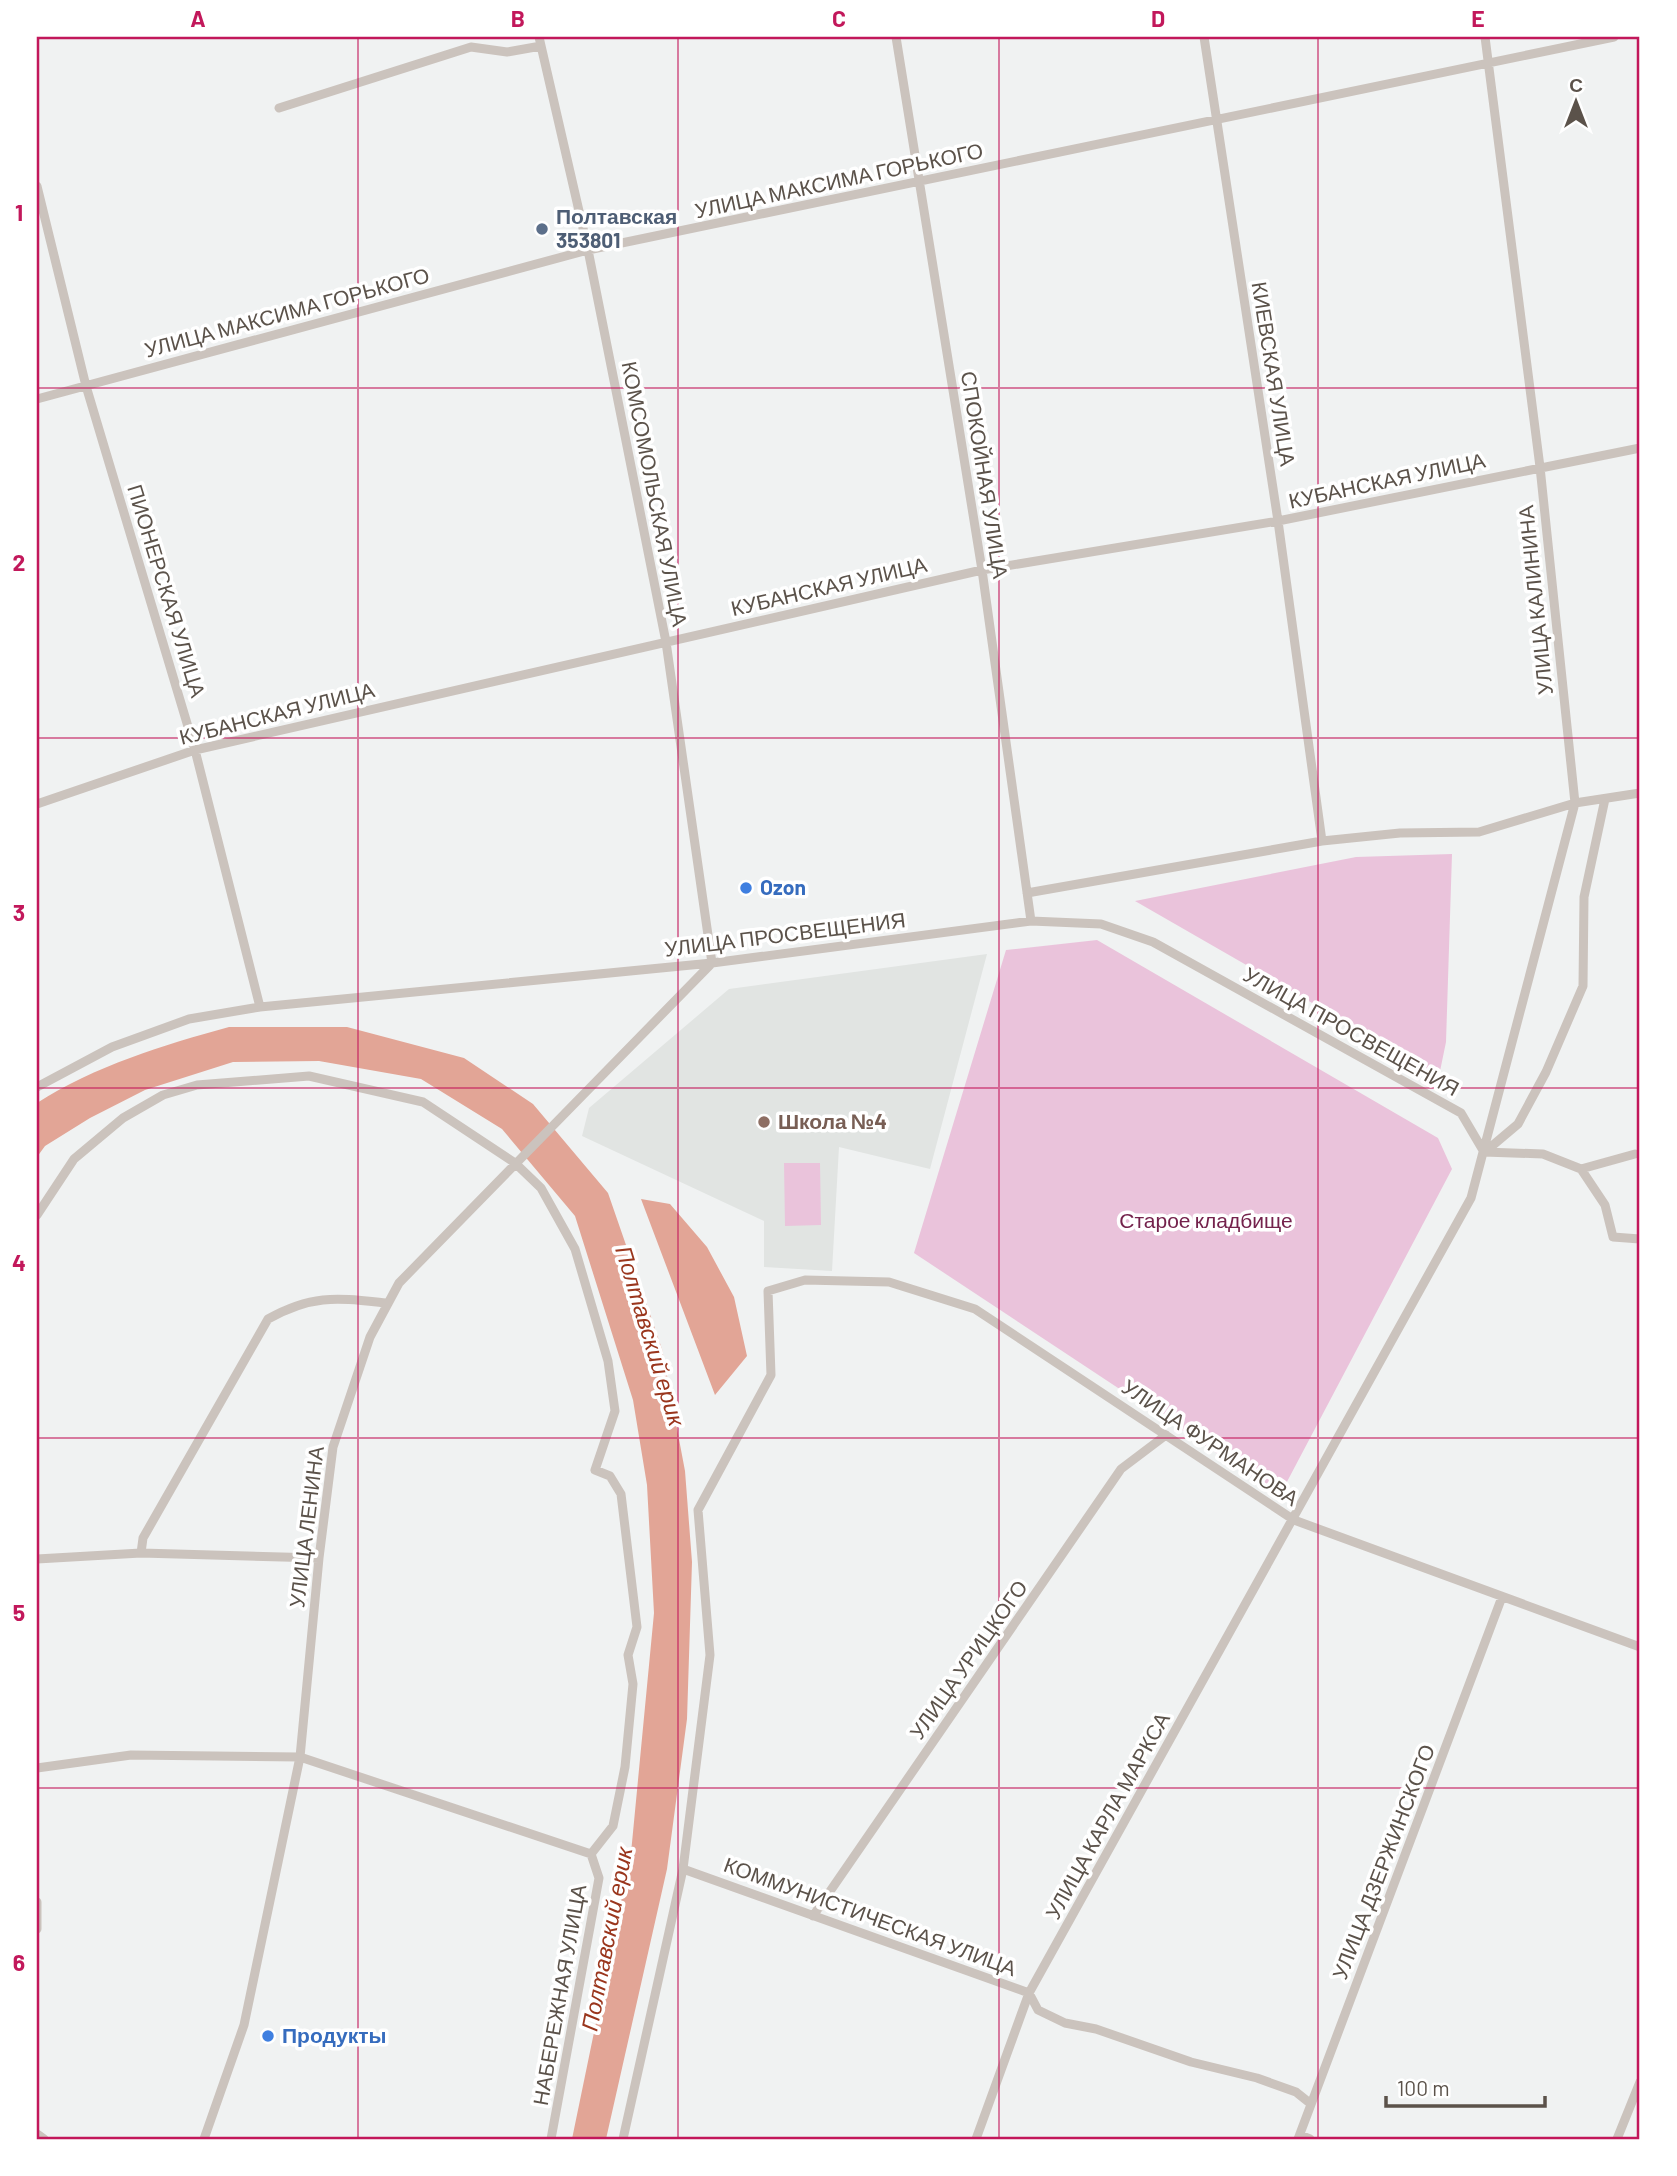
<svg xmlns="http://www.w3.org/2000/svg" width="1677" height="2176" font-family="Barlow,sans-serif">
<style>
.education{fill:#e1e4e2}
.green{fill:#eac3db}
.water{fill:#e2a596}
.lines{fill:none;stroke-linecap:round;stroke-linejoin:round}
.minor{stroke:#cbc3bd;stroke-width:9}
.grid{fill:none;stroke:#c2185b;stroke-width:2;stroke-opacity:0.55}
.service-dot{fill:#5c6f8a;stroke:#fff;stroke-width:2.5}
.shop-dot{fill:#3f7fe0;stroke:#fff;stroke-width:2.5}
.education-dot{fill:#8d6e63;stroke:#fff;stroke-width:2.5}
.labels{text-anchor:middle;stroke-width:7;stroke-linejoin:round;paint-order:stroke}
.street-label{font-size:21px;fill:#5b524a;stroke:#fff}
.service-label{font-size:21px;font-weight:bold;fill:#4e5e75;stroke:#fff;text-anchor:start}
.shop-label{font-size:21px;font-weight:bold;fill:#366cbe;stroke:#fff;text-anchor:start}
.education-label{font-size:21px;font-weight:bold;fill:#785e54;stroke:#fff;text-anchor:start}
.park-label{font-size:21px;fill:#74224c;stroke:#fff}
.water-label{font-size:23px;font-style:italic;fill:#9a361d;stroke:#fff}
.neatline{fill:none;stroke:#c2185b;stroke-width:2.5}
.grid-label{font-size:23px;text-anchor:middle;font-weight:bold;fill:#c2185b}
</style>
<rect width="100%" height="100%" fill="#f0f2f2"/>
<path class="education" d="M987 954 930 1169 839 1147 832 1271 764 1267V1221L582 1136 589 1108 729 989Z"/>
<path class="green" d="M1452 854 1446 1042 1439 1076 1135 901 1356 857Z
M1097 940 1438 1138 1452 1169 1280 1495 914 1253 1006 950Z
M784 1163H820L821 1225 785 1226Z"/>
<path class="water" d="M229 1027H347L464 1058 533 1104 608 1193 662 1349 685 1471 692 1562 687 1719 667 1869 606 2139H572L631 1853 654 1613 647 1485 633 1400 575 1216 502 1129 421 1079 319 1061 233 1062 145 1090 90 1118 45 1146 37 1157V1103C95 1066 163 1045 229 1027Z
M641 1199 670 1204 707 1247 734 1297 747 1356 715 1395Z"/>
<g class="lines">
<path class="minor" d="M896 37 982 570 1031 921
M1204 37 1278 521 1322 841
M279 108 471 47 507 52 541 46
M37 186 86 386 195 750 260 1007
M37 399 588 250 1614 37
M37 804 195 750 982 570 1278 521 1640 448
M1027 893 1322 841 1400 833 1479 832 1575 803 1640 793
M37 1087 112 1047 189 1019 260 1007 712 963 1031 921 1101 924 1153 942 1461 1113 1484 1152
M1486 1151 1518 1124 1546 1072 1583 986 1584 897 1605 799
M1484 1152 1543 1154 1581 1169 1635 1154
M1581 1169 1605 1205 1613 1237 1640 1239
M37 1215 74 1159 123 1118 163 1095 197 1085 309 1076 423 1102 515 1163 541 1188 575 1249 608 1361 615 1411 595 1470 610 1476 621 1494 637 1627 628 1655 633 1684 625 1767 613 1826 591 1854 599 1878 551 2139
M141 1553 143 1538 268 1319C313 1294 337 1298 386 1303
M37 1559 141 1553 319 1558
M37 1768 131 1755 300 1757 591 1854
M683 1869 1029 1993 1038 2010 1065 2023 1096 2029 1191 2062 1257 2078 1296 2092 1311 2104
M37 1902V1929
M813 1916 1121 1469 1166 1435
M37 2134 44 2139
M1300 2135 1310 2139
M204 2139 244 2025 300 1757 319 1558 333 1447 370 1337 399 1283 712 963 666 642 588 250 539 37
M623 2139 683 1869 710 1655 698 1510 771 1375 768 1291 805 1280 889 1282 975 1309 1294 1520 1640 1647
M976 2139 1029 1993 1471 1198 1575 803 1540 467 1485 37
M1298 2139 1502 1597
M1617 2139 1640 2082"/>
</g>
<path class="grid" d="M358 37V2139M678 37V2139M999 37V2139M1318 37V2139M37 388H1640M37 738H1640M37 1088H1640M37 1438H1640M37 1788H1640"/>
<circle class="service-dot" cx="542" cy="229" r="7"/>
<g class="shop-dot">
<circle cx="746" cy="888" r="7"/>
<circle cx="268" cy="2036" r="7"/>
</g>
<circle class="education-dot" cx="764" cy="1122" r="7"/>
<g class="labels">
<g class="street-label">
<text transform="translate(839 181) rotate(-12)" y="7">УЛИЦА МАКСИМА ГОРЬКОГО</text>
<text transform="translate(287 313) rotate(-15)" y="7">УЛИЦА МАКСИМА ГОРЬКОГО</text>
<text transform="translate(1273 374) rotate(81)" y="7">КИЕВСКАЯ УЛИЦА</text>
<text transform="translate(984 475) rotate(81)" y="7">СПОКОЙНАЯ УЛИЦА</text>
<text transform="translate(1387 481) rotate(-12)" y="7">КУБАНСКАЯ УЛИЦА</text>
<text transform="translate(654 494) rotate(79)" y="7">КОМСОМОЛЬСКАЯ УЛИЦА</text>
<text transform="translate(829 587) rotate(-13)" y="7">КУБАНСКАЯ УЛИЦА</text>
<text transform="translate(166 591) rotate(73)" y="7">ПИОНЕРСКАЯ УЛИЦА</text>
<text transform="translate(1536 600) rotate(-96)" y="7">УЛИЦА КАЛИНИНА</text>
<text transform="translate(277 714) rotate(-14)" y="7">КУБАНСКАЯ УЛИЦА</text>
<text transform="translate(785 935) rotate(-7)" y="7">УЛИЦА ПРОСВЕЩЕНИЯ</text>
<text transform="translate(1351 1032) rotate(29)" y="7">УЛИЦА ПРОСВЕЩЕНИЯ</text>
<text transform="translate(1210 1443) rotate(34)" y="7">УЛИЦА ФУРМАНОВА</text>
<text transform="translate(307 1527) rotate(-83)" y="7">УЛИЦА ЛЕНИНА</text>
<text transform="translate(969 1660) rotate(-55)" y="7">УЛИЦА УРИЦКОГО</text>
<text transform="translate(1108 1816) rotate(-61)" y="7">УЛИЦА КАРЛА МАРКСА</text>
<text transform="translate(1384 1862) rotate(-69)" y="7">УЛИЦА ДЗЕРЖИНСКОГО</text>
<text transform="translate(870 1917) rotate(20)" y="7">КОММУНИСТИЧЕСКАЯ УЛИЦА</text>
<text transform="translate(560 1995) rotate(-80)" y="7">НАБЕРЕЖНАЯ УЛИЦА</text>
</g>
<g class="service-label">
<text x="556" y="224">Полтавская<tspan x="556" dy="24">353801</tspan></text>
</g>
<g class="shop-label">
<text x="760" y="895">Ozon</text>
<text x="282" y="2043">Продукты</text>
</g>
<g class="education-label">
<text x="778" y="1129">Школа №4</text>
</g>
<g class="park-label">
<text x="1206" y="1228">Старое кладбище</text>
</g>
<g class="water-label">
<text transform="translate(650 1336) rotate(73)" y="8">Полтавский ерик</text>
<text transform="translate(607 1939) rotate(-79)" y="8">Полтавский ерик</text>
</g>
</g>
<rect width="1677" height="2176" fill="none" stroke="#ffffff" stroke-width="77"/>
<g transform="translate(1576 102)" stroke="#ffffff" stroke-width="5" paint-order="stroke">
<path d="M0-5L12 26L0 18L-12 26Z" fill="#5b524a"/>
<text y="-10" font-size="19" font-weight="bold" text-anchor="middle" fill="#5b524a">С</text>
</g>
<path d="M1386 2096v10h159v-10" fill="none" stroke="#5b524a" stroke-width="3.5"/>
<text x="1397" y="2096" font-size="21" fill="#5b524a" stroke="#ffffff" stroke-width="5" paint-order="stroke">100 m</text>
<rect x="38" y="38" width="1600" height="2100" class="neatline"/>
<g class="grid-label">
<text x="198" y="27">A</text>
<text x="518" y="27">B</text>
<text x="839" y="27">C</text>
<text x="1158" y="27">D</text>
<text x="1478" y="27">E</text>
<text x="19" y="221">1</text>
<text x="19" y="571">2</text>
<text x="19" y="921">3</text>
<text x="19" y="1271">4</text>
<text x="19" y="1621">5</text>
<text x="19" y="1971">6</text>
</g>
</svg>
